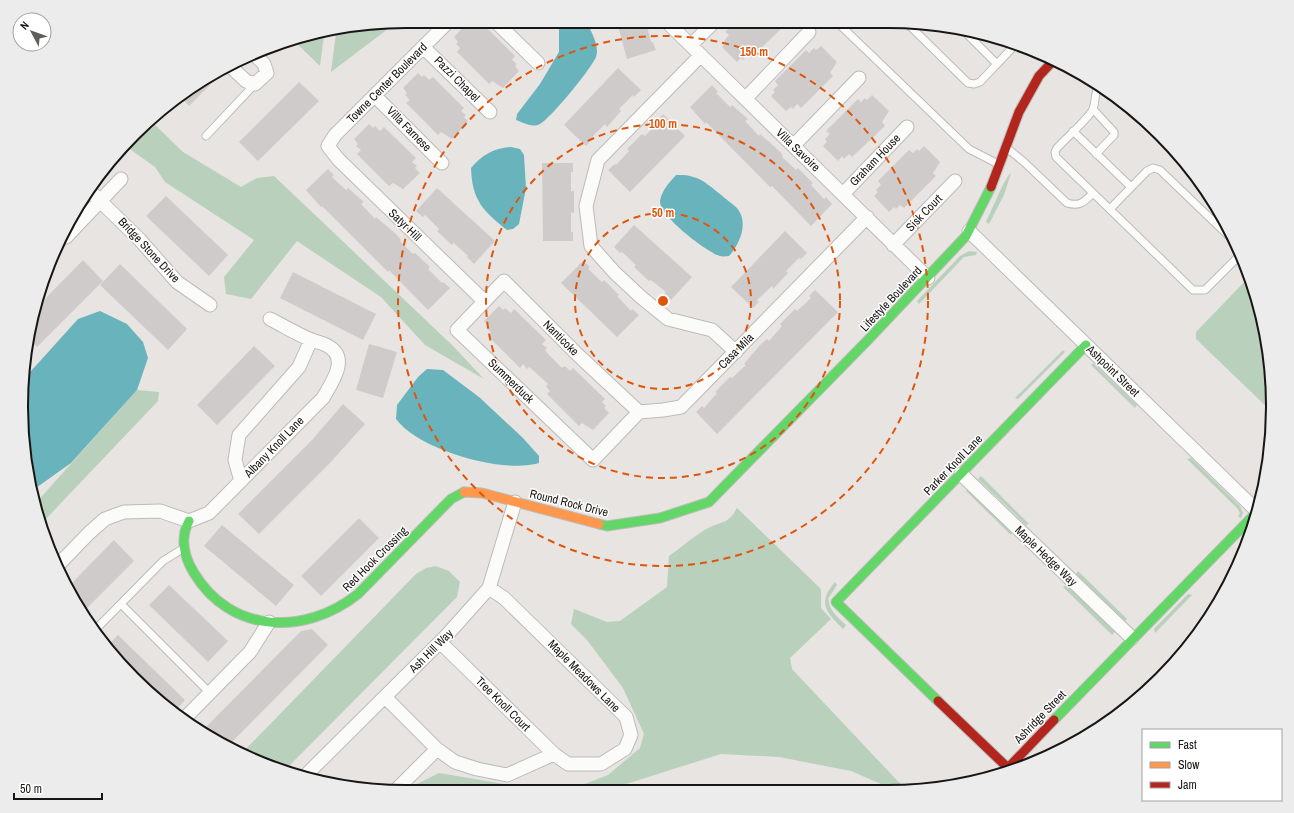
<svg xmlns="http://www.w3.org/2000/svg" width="1294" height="813" font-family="'Archivo Narrow',sans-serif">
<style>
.green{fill:#b9d0bc}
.water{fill:#69b4bc}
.building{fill:#cfcbca}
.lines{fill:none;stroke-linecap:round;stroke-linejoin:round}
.lane-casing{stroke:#bdbbb9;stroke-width:9}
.street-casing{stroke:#bdbbb9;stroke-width:15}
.fast-casing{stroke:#bdbbb9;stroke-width:11}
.slow-casing{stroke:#bdbbb9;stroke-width:11}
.jam-casing{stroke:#bdbbb9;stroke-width:11}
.lane{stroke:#fbfbfa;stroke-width:7}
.street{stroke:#fbfbfa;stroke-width:13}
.fast{stroke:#63d668;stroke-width:9}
.slow{stroke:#ff974d;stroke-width:9}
.jam{stroke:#b3261e;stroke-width:9}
.ring{fill:none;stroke:#de560c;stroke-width:2;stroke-dasharray:7 5}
.labels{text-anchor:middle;stroke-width:3;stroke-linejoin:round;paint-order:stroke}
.street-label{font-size:12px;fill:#181614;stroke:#fff}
.rim{fill:none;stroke:#181614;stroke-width:2}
.centre{fill:#de560c;stroke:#fff;stroke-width:2}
.ring-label{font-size:12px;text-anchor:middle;font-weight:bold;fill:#de560c;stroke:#fff;stroke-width:3;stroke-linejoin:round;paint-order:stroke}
</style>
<rect width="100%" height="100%" fill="#e7e4e1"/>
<path class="green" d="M392 23 393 25 331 72 336 33Z
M324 35 320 66 293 40Z
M153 123 183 152 241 187 257 178 274 176 453 346 484 379 425 345 381 297 297 241 251 299 226 294 224 277 254 240 165 182 155 167 127 147Z
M1011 173 1004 195 989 224 986 222C991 212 1005 177 1011 173Z
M969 251 977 252 976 255 964 257 919 304 917 301 960 256Z
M1250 276 1270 356 1272 412 1196 339V332Z
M1063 350 1065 352 1018 399 1015 398Z
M1093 363 1137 405 1135 408 1091 365Z
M137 390 159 392 158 401 42 523 34 505Z
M1191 458 1240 506 1243 513 1241 518 1238 517 1240 513 1237 508 1187 459Z
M981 476 1029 524 1026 525 978 479Z
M968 489 1012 532 1011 535 966 491Z
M737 508 821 589V608L831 619 790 658 792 669 907 791H897L851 771 779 757 721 754 607 790 412 789 417 784 439 773 521 787 572 789 608 775 640 748 644 734 623 688 587 640 571 624 574 609 607 622 620 621 667 587 669 556C682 547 696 534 710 527 724 521 729 523 737 508Z
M436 566 449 571 460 582 457 597 285 770 259 763 242 753 416 574 426 568Z
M1078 571 1127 619 1125 621 1076 574Z
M835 582 837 585 828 599C830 611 837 617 846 625L843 629C826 612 817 603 835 582Z
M1067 585 1115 632 1112 635 1063 587Z
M1188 594 1192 595 1155 633 1154 629Z"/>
<path class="water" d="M559 22H587C591 32 600 46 596 57 591 69 551 118 540 124 532 128 524 123 516 120L517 114 540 84 559 52Z
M511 147 520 149 524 155 526 188 519 224 513 229 507 230C483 211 472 200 471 168 482 155 494 148 511 147Z
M676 175C697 174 705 182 720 194 725 199 732 203 737 208 749 222 740 244 729 256 726 256 723 257 720 256 707 252 659 216 660 201 662 190 669 183 676 175Z
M100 311 127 324 143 342 148 358 137 390 71 463 33 490 22 381 78 319Z
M427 369 443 370 479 397 523 438 539 456V463C502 474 419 450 396 419L397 405 418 377Z"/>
<path class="building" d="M468 22 473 26 475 24 480 29 484 25 515 56 512 60 517 64 515 66 519 71 503 88 492 81 489 84 457 52 460 48 456 44 458 42 454 37Z
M617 22H646L651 42H653L656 50 627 59Z
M734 23H787L751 58 748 55 743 60 741 58 737 62 722 47 726 43 724 41 729 35 725 32Z
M821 46 837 62 830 73 833 76 801 108 797 104 793 109 791 107 786 111 771 96 775 92 773 90 778 85 775 81 806 50 809 53 814 48 816 50Z
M618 68 641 90 634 97 633 95 619 109 621 111 607 127 605 124 591 138 592 139 586 146 564 125Z
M220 72 221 74 189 106 181 97 192 86Z
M418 73 422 77 424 75 429 80 433 77 464 108 461 111 466 115 464 117 468 122 452 139 441 132 438 135 406 103 410 100 405 95 407 93 403 88Z
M299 82 319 101 258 161 239 142Z
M712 85 718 92 716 93 730 107 732 105 748 119 745 121 759 136 760 134 776 148 783 155 782 157 796 170 798 168 813 183 811 185 824 199 826 197 832 204 811 226 772 186 770 187 706 122 705 124 690 107Z
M872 95 889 111 882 122 885 126 852 157 849 154 844 159 842 156 838 161 823 146 827 142 825 139 830 134 826 131 858 99 861 102 865 98 867 100Z
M663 114 685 136 630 192 608 170 615 164 616 165 629 151 627 149 642 134 645 136 658 122 657 121Z
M369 124 373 128 375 126 380 131 384 127 416 158 412 162 417 166 415 168 420 173 403 189 393 183 389 186 357 154 361 150 356 146 358 144 354 139Z
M924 146 940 162 933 173 936 176 904 208 900 205 896 209 894 207 889 212 874 196 878 192 876 190 881 185 878 181 909 150 913 153 917 149 919 151Z
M542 163H573V172H571V191H574V213L571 212V232H573V241H543Z
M328 169 334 175 332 177 346 190 348 188 364 202 361 204 375 219 376 217 396 234 401 240 400 241 413 254 415 253 430 267 428 269 442 283 443 282 450 288 428 310 389 270 388 272 322 206 321 207 306 190Z
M437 188 495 241 474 264 467 257 468 256 454 243 452 245 437 231 439 229 425 215 423 217 416 211Z
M166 196 228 255 209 276 146 216Z
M634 225 692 277 671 300 664 294 666 292 651 280 649 281 634 267 636 265 622 252 620 253 614 247Z
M785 231 807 253 801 259 799 258 786 271 788 273 773 289 772 286 757 300 759 302 753 308 731 287Z
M83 260 103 281 37 347 30 340 37 307Z
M583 261 590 267 588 269 602 282 604 280 619 295 617 296 631 311 632 309 639 315 617 337 561 283Z
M120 264 187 329 168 350 100 285Z
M293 272 376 314 363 340 280 298Z
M815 290 838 312 717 434 696 412 702 406 704 408 717 393 715 392 730 377 732 378 746 365 744 364 760 345 767 339 769 341 782 326 780 324 795 309 797 311 811 298 809 296Z
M499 306 503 310 505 308 511 313 514 309 546 340 542 344 547 348 545 350 549 355 562 368 565 366 570 371 573 368 605 399 602 402 606 406 604 408 609 413 593 430 582 423 579 426 547 394 550 391 546 386 548 384 534 371 529 367 527 369 523 364 520 368 488 336 491 332 486 328 489 326 484 321Z
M369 344 397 352 383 398 356 390Z
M254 346 275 366 217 425 197 405Z
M343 404 365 424 328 465 259 534 238 514 312 440Z
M359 518 379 538 321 596 301 576Z
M222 525 294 585 276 606 204 546Z
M114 540 134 561 82 613 70 585Z
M169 585 228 641 208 662 149 605Z
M312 629 328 645 229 745 203 730 301 631Z
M118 635 185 700 173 713 108 645Z"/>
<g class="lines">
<g class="lane-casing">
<path id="lane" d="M839 24 969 149 1000 165
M908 24 968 83 974 84 980 82 1015 45
M964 31 997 64
M1098 87C1094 95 1096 104 1092 111 1083 124 1068 136 1057 148L1055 152 1056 157 1193 290H1205L1238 257 1239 252
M1093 109 1114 132V135L1096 154
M1073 131 1131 187
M206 136 255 84
M1007 148 1024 162 1067 203C1080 207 1084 202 1093 193
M1110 209 1147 171 1153 168 1160 170 1233 240
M121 604 210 693
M95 630 163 561 184 548"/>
</g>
<g class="street-casing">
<path id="street" d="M449 21 335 135 328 146 338 159 484 301
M496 22 538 63
M668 23 928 278
M691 45 713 23
M423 47 490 112
M701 55 598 160 586 206 591 246 615 273 642 298 668 319 712 330 736 352
M231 67 246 81 255 84 267 73 264 64 255 55
M375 96 442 163
M746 98 809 32
M794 145 859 78
M90 191 140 240 177 282 210 305
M843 194 907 127
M969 231 1258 512
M66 237 121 179
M893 245 955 181
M639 412 578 355 504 281 457 330 593 460 639 412 663 410 681 407 867 217
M961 474 1132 638
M241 481 235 460 239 435 299 367 311 340
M60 563 89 533 105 519 124 512 160 511 189 521 209 513 323 398C332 382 351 357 326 345 322 343 317 342 312 340 298 335 284 326 270 319
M440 642 554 754 568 764H601L625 749 631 735 626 717 504 598 489 588
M385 697 437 749 455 762 477 769 507 775 554 754
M184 719 250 652 269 622
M306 775 447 635 489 588 515 502
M397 789 437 749"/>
</g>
<g class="fast-casing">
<path id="fast" d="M189 521C180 538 184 557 194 573 231 634 305 636 358 594L451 499 464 492
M599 524 607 526 660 518 709 502 866 342 966 236 991 187
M938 701 836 602 1086 345
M1054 720 1257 512"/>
</g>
<g class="slow-casing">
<path id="slow" d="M464 492 482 493 599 524"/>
</g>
<g class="jam-casing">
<path id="jam" d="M991 187 1019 112 1039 76 1053 61
M938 701 1008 768 1054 720"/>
</g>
<use href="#lane" class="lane"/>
<use href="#street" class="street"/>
<use href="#fast" class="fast"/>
<use href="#slow" class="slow"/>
<use href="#jam" class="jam"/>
</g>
<g class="ring">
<circle cx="663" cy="301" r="88"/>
<circle cx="663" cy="301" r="177"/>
<circle cx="663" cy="301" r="265"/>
</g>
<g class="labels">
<g class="street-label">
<text transform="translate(457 79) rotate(45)" y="4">Pazzi Chapel</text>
<text transform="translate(387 83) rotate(-45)" y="4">Towne Center Boulevard</text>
<text transform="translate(409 129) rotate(45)" y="4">Villa Farnese</text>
<text transform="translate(798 150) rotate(44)" y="4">Villa Savoire</text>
<text transform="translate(875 160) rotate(-46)" y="4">Graham House</text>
<text transform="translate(924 213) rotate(-46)" y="4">Sisk Court</text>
<text transform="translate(405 225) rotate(44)" y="4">Satyr Hill</text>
<text transform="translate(149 250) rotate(47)" y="4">Bridge Stone Drive</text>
<text transform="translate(891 299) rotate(-47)" y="4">Lifestyle Boulevard</text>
<text transform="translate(561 338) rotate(45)" y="4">Nanticoke</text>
<text transform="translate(736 351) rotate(-45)" y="4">Casa Mila</text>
<text transform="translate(1113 371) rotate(44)" y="4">Ashpoint Street</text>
<text transform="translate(511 381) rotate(44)" y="4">Summerduck</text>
<text transform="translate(274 447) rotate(-46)" y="4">Albany Knoll Lane</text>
<text transform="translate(953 465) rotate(-46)" y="4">Parker Knoll Lane</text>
<text transform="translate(569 503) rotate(14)" y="4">Round Rock Drive</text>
<text transform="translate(1046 556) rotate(44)" y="4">Maple Hedge Way</text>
<text transform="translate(375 559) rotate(-45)" y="4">Red Hook Crossing</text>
<text transform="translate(431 651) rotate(-45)" y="4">Ash Hill Way</text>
<text transform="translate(584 676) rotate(45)" y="4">Maple Meadows Lane</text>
<text transform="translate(503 704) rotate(45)" y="4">Tree Knoll Court</text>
<text transform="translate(1040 717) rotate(-46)" y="4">Ashridge Street</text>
</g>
</g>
<path d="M0 0H1294V813H0ZM406 28H888A378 378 0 0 1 1266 406V407A378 378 0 0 1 888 785H406A378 378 0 0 1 28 407V406A378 378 0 0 1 406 28Z" fill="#edecec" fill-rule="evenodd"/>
<path class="rim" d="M406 28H888A378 378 0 0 1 1266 406V407A378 378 0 0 1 888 785H406A378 378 0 0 1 28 407V406A378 378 0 0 1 406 28Z"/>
<circle cx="663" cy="301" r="6" class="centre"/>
<g class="ring-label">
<text x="754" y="56">150 m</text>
<text x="663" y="128">100 m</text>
<text x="663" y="217">50 m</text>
</g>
<rect x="1142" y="729" width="140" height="72" fill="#ffffff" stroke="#a3a2a1"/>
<rect x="1150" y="742" width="20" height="6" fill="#63d668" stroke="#a3a2a1"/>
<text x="1178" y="749" font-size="12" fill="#181614">Fast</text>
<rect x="1150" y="762" width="20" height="6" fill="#ff974d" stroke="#a3a2a1"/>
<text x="1178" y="769" font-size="12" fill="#181614">Slow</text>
<rect x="1150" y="782" width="20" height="6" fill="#b3261e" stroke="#a3a2a1"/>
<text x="1178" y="789" font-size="12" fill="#181614">Jam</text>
<g transform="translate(32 32) rotate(311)"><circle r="19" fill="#ffffff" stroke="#a3a2a1"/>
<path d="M0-3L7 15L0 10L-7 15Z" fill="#605e5c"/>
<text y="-6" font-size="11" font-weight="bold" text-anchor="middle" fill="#181614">N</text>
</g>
<path d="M14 793v6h88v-6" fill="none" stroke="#181614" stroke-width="2"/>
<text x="20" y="793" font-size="12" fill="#181614" stroke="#ffffff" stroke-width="3" paint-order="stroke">50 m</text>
</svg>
